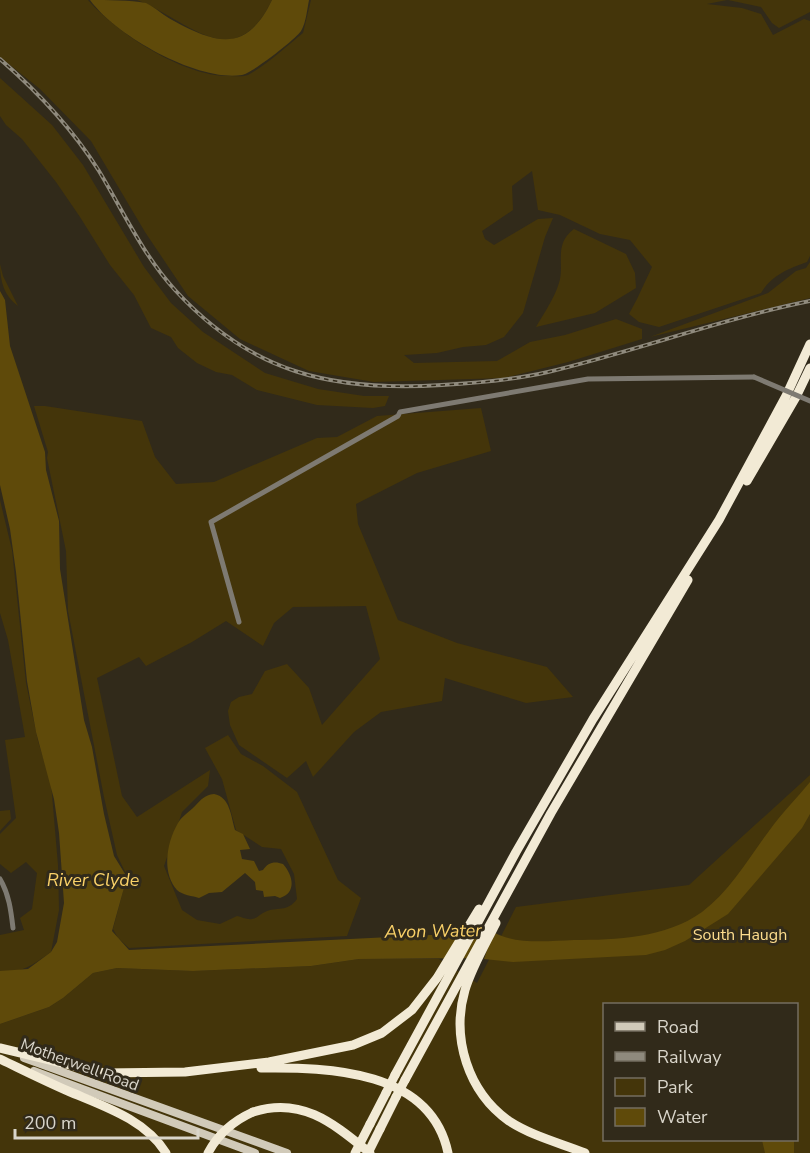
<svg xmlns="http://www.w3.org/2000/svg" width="810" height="1153" font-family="'Nunito Sans',sans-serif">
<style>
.green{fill:#44350a;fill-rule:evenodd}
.water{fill:#5f4a0a}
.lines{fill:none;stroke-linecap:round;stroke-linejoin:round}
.street{stroke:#7e7a72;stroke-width:5}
.primary{stroke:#d1cab9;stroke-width:8}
.highway{stroke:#f2ead5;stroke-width:9}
.rail-casing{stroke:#8f8a7d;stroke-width:4}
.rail{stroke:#312a1a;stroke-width:1.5;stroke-dasharray:4.5;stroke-linecap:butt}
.street-bridge{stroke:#7e7a72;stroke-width:5}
.highway-bridge{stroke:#f2ead5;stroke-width:9}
.labels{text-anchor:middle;stroke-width:6;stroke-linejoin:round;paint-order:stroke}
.park-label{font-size:16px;fill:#fedd8e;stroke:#312a1a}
.street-label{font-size:16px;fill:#d9d5ca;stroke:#312a1a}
.water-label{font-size:18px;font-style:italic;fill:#fad168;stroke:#312a1a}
</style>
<rect width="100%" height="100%" fill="#312a1a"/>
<path class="green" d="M0 0H88C118 34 184 77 230 76 236 76 243 77 248 75 264 67 288 45 303 33L311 0H727L707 4 742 8 761 14 773 35 804 19 810 21V256L807 262C788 269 772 275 761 293L659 327 639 322 629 314 637 299 652 267 630 240 600 234 560 215 538 210 532 171 512 186 513 210 482 231 485 239 494 245 538 219 553 218 545 237 523 313 504 337 486 345 463 347 437 353 404 355 414 363 497 361 530 342 565 335 616 319 642 329V339L568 362 504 378 374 382 309 371 240 339 188 296 145 232 91 141 40 89 0 57Z
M137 0H272C234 78 189 20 137 0Z
M728 0H810V12L779 28 772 23 761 7Z
M0 78 52 125 83 165 144 267 171 303 203 332 265 373 318 389 364 396H389L385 406 373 408 317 405 257 390 232 375 216 372 197 363 178 348 171 337 151 328 134 295 110 265 80 217 56 182 22 139 6 125 0 116Z
M574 229 626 254 635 273 636 288 595 313 536 327C544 313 554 299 559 283 565 265 553 244 574 229Z
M810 262V298L650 337 768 293 796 271 806 268Z
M0 264 3 276 18 306C4 296 0 281 0 264Z
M34 406H45L142 421 155 457 176 484 214 482 317 438 337 437 377 416 481 408 491 451 417 473 356 504 358 524 398 620 457 643 547 667 573 697 526 703 445 678 442 701 381 712 354 732 313 777 306 761 287 778 239 745 230 725 228 711 231 702 239 697 252 694 265 671 287 664 309 688 322 725 380 659 366 606 293 607 274 623 263 646 226 621 192 642 146 666 139 657 97 678 122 796 137 817 210 770 208 786 182 812 164 866 182 910 197 920 220 924 237 916C242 917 247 920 252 919 258 918 260 914 265 912 277 906 287 913 297 899L294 874 281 849 262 847 236 830 222 779 205 748 228 735 241 754 263 766 297 792 338 880 361 898 347 936 129 948 118 938 113 929 127 876 117 855 104 797 68 611 66 551 47 458 48 452Z
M0 500 12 550 26 683 38 741 51 783 58 865 59 910 51 952C32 965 24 973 0 971V935L24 930 20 918 32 909 37 873 26 862 11 873 0 864V834L16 818 5 740 25 737 8 640 0 613Z
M810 775V1153H0V1024L49 1007 63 998 93 973 117 968 193 971 311 966 359 959H439L477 983 516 907 689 885ZM604 1004H796V1140H604Z
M10 810 11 819 0 831V811Z"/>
<path class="water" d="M90 0C108 0 130 0 146 3 156 8 164 16 174 21 218 45 247 52 272 0H309C307 10 306 23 301 31 296 39 251 74 242 75 198 82 116 36 90 0Z
M0 291 5 300 10 346 45 452 46 470 59 521 60 569 84 720 92 747 104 814 114 856 127 877 112 931 129 950 492 932 483 958 359 959 311 966 193 971 117 968 93 973 63 998 49 1007 0 1024V971L28 969 51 952 57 942 64 903 59 833 54 799 36 732 27 681 16 572 10 529 0 485Z
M810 782V814L802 828 728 914 685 941 665 950 646 955 513 962 484 959 493 932C516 945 548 941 574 940 616 940 666 938 702 912 730 891 748 859 769 831 781 814 796 799 810 782Z
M214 794C230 797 231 816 235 830L243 834 250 849 240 850 242 859 254 861 259 871 263 870C268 862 275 861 283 864 293 875 297 893 280 898L275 896 264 897 263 891 256 890 255 882 245 873 222 892 209 893 199 898C193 896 182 895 177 890 161 872 167 842 178 823 182 816 189 812 195 806 201 800 204 795 214 794Z
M762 1140H794V1153H765Z"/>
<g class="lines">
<path class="street" d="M239 622 211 522 398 416 400 412 588 379 754 377
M0 879C9 894 11 911 13 928"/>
<path class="primary" d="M24 1058 287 1153
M34 1071 255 1153"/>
<path class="highway" d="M747 481 796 397 810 368
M496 923C485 945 472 967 465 990 451 1038 468 1092 509 1121 532 1136 560 1143 585 1153
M0 1048 104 1073 185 1072 269 1062 353 1045 382 1033 412 1010 437 978 479 909
M0 1059C23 1070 45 1081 68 1091 103 1106 145 1119 166 1153
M261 1068C329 1067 431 1070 448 1153
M395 1075 516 852 593 719 719 520 786 396 810 344
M405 1080 551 813 688 580
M253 1112C302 1096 334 1124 370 1153
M370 1124 386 1093
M380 1129 396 1097"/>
<g class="rail-casing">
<path id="rail" d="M0 59C38 92 72 128 99 171 123 211 143 255 175 290 251 373 332 392 442 385 478 383 513 380 548 372 636 351 721 319 810 301"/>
</g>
<use href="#rail" class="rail"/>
<path class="street-bridge" d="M754 377 810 401"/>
<path class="highway-bridge" d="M386 1093 395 1075
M396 1097 405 1080
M208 1153C218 1134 233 1121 253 1112
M355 1153 370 1124
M368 1153 380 1129"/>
</g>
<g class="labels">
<g class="park-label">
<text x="740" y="940">South Haugh</text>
</g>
<g class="street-label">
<text transform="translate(80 1064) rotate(20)" y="6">Motherwell Road</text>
</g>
<g class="water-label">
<text x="93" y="886">River Clyde</text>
<text transform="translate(433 931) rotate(-1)" y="6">Avon Water</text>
</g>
</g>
<rect x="603" y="1003" width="195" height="138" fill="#312a1a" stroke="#746e60" stroke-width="1.5"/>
<rect x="615" y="1022" width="30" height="9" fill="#d1cab9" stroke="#746e60" stroke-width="1.5"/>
<text x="657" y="1033" font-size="18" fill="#d9d5ca">Road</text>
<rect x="615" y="1052" width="30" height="9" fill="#8f8a7d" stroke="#746e60" stroke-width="1.5"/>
<text x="657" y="1063" font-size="18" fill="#d9d5ca">Railway</text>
<rect x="615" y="1078" width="30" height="18" fill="#44350a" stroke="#746e60" stroke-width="1.5"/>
<text x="657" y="1093" font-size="18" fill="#d9d5ca">Park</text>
<rect x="615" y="1108" width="30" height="18" fill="#5f4a0a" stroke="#746e60" stroke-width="1.5"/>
<text x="657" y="1123" font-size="18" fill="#d9d5ca">Water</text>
<path d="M15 1129v9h183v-9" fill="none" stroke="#d9d5ca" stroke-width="3"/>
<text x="24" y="1129" font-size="18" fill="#d9d5ca" stroke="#312a1a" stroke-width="4.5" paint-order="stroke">200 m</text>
</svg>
